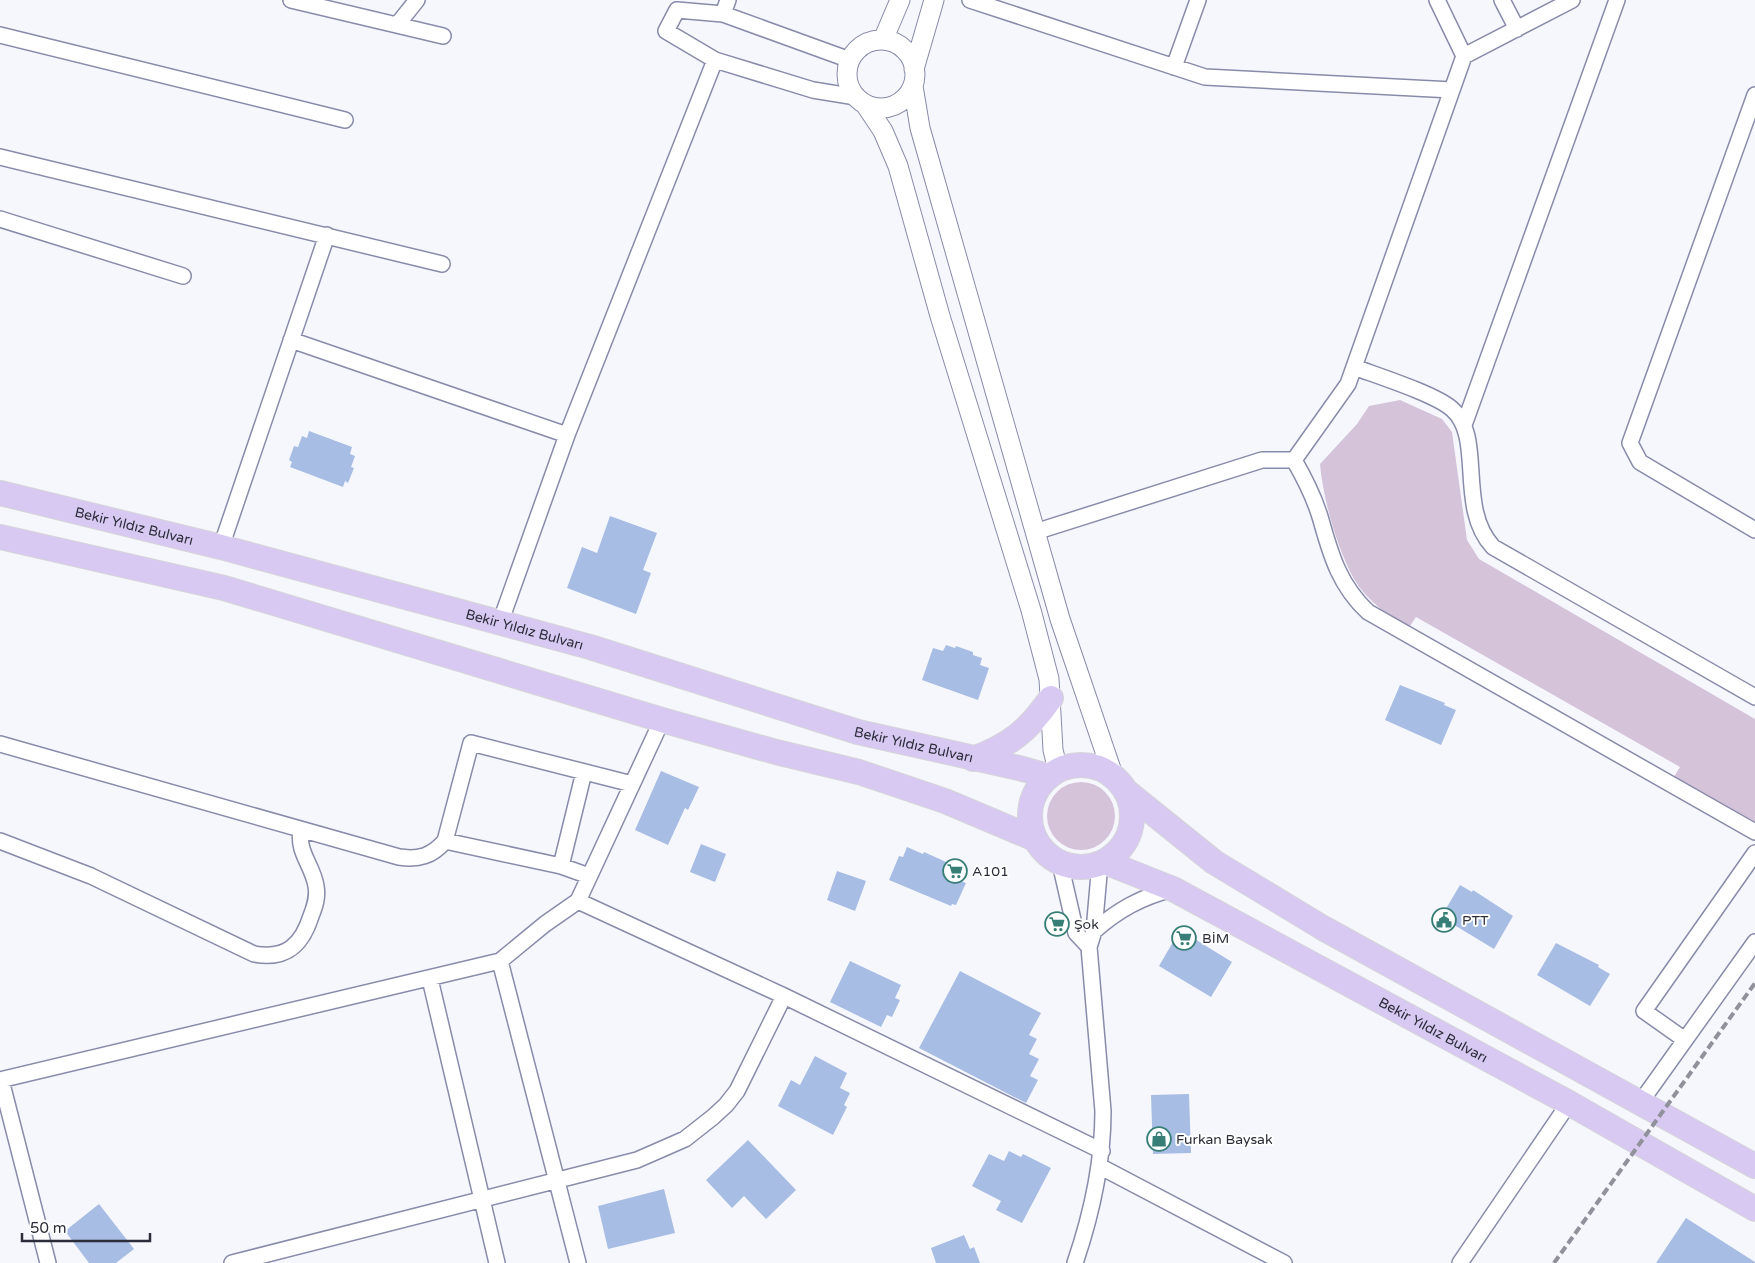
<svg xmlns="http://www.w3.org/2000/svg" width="1755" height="1263" font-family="'Varela Round',sans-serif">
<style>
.green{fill:#d5c3da}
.building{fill:#a7bde4}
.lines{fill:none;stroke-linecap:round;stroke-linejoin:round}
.minor-casing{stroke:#888ba9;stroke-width:18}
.tertiary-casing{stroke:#888ba9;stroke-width:21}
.primary-casing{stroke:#d5d5d8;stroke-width:26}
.minor{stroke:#fff;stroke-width:15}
.tertiary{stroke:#fff;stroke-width:19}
.primary{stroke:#d8c9f3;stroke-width:24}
.rail{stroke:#90919b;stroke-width:4;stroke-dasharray:8 4;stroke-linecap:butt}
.labels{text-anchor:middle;stroke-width:4;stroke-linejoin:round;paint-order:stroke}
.street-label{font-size:14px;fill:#2c2d3a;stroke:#fff}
.poi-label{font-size:14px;fill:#2c2d3a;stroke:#fff;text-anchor:start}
</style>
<rect width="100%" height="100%" fill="#f6f7fd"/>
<path class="green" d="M1400 400 1442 419 1452 432 1467 540 1479 559 1755 719V822L1672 780 1680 767 1416 617 1408 629C1389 616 1366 600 1354 579 1337 548 1323 499 1320 464L1357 424 1369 406Z
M1047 816a34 34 0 1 1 68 0a34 34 0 1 1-68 0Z"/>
<path class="building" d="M309 431 352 447 350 454 355 456 351 467 354 468 348 483 345 481 343 487 290 467 292 462 289 460 294 446 298 447 302 436 307 438Z
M610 516 657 533 643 570 651 573 636 614 567 588 582 547 597 553Z
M946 645 955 648 956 646 973 652V655L982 658 980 665 989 668 978 700 922 680 933 648 943 651Z
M1400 685 1445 703 1444 705 1456 710 1441 745 1385 720Z
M661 771 699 787 688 810 685 808 668 845 635 830Z
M701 844 726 854 715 882 690 872Z
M907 847 923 854 924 852 966 871 961 881 966 883 956 905 952 904 951 906 889 880 899 856 903 857Z
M837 871 866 881 855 911 827 900Z
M1460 885 1472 892 1473 890 1513 916 1494 949 1441 917Z
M1180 930 1232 962 1211 997 1159 966Z
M1556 943 1599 965 1598 967 1610 974 1590 1006 1537 975Z
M850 961 901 985 895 998 900 1000 892 1017 887 1015 881 1027 830 1002Z
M960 971 1041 1013 1029 1035 1037 1039 1029 1054 1039 1059 1030 1076 1038 1080 1026 1103 919 1048Z
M815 1056 847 1073 840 1088 850 1093 844 1105 847 1107 833 1135 778 1106 791 1080 800 1085Z
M1189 1094 1191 1153 1153 1154 1151 1095Z
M748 1140 796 1190 766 1219 744 1196 732 1208 706 1180Z
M1009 1151 1021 1157 1023 1154 1051 1168 1022 1223 996 1210 1001 1201 972 1186 989 1154 1004 1161Z
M664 1189 675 1233 608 1249 598 1206Z
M99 1204 134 1249 116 1263H89L65 1231Z
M1686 1218 1755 1262V1263H1656Z
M964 1235 970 1249 974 1247 980 1263H936L931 1248Z"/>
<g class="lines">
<g class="minor-casing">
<path id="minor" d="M291 0 443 36
M970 0 1205 77 1452 90
M1437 0 1464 56
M1502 0 1517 29
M723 14 728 0
M397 25 417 0
M0 35 345 120
M850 60 723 14 677 10 666 31 715 60 813 90 856 97
M1174 67 1198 0
M1755 95 1630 443 1640 462 1755 530
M0 157 442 264
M0 219 183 276
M291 340 567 435
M1354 367C1378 376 1435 394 1452 409 1485 437 1456 507 1493 547L1755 697
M1464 425 1617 0
M1294 460C1305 479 1315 499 1321 520 1331 556 1340 586 1368 612L1755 832
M1294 460 1348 384 1464 56 1572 0
M1035 532 1262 460H1294
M221 547 327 235
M500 623 567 435 715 60
M0 744 399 857C419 860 432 856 445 841L561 866 589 876
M0 841 91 876 254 954C286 960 302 945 311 916 315 906 318 897 316 886 313 866 297 852 301 831
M445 841 471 743 632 784
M1060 863 1076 933 1089 947
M561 866 584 772
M578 901 784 996 1102 1151
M1094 931C1118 910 1141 897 1173 889
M500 961 578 1263
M430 979 497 1263
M1685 1040 1644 1011 1755 853
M0 1080 500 961 545 924 578 901 662 720
M1 1080 48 1263
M1640 1103 1755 942
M1101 1167 1284 1263
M232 1263 637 1160 685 1139 713 1117 726 1105 737 1091 784 996
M1075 1263C1092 1213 1103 1164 1103 1111L1089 947 1094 931 1100 863
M1460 1263 1569 1103"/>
</g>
<g class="tertiary-casing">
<path id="tertiary" d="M883 40 900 0
M847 74a34 34 0 1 1 68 0a34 34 0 1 1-68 0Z
M914 69 934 0
M913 86 920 128 1060 619 1113 775
M865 104 883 131 898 166 940 316 1031 610 1049 679 1053 750 1058 770"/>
</g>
<g class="primary-casing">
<g id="primary">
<path id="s1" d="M0 493 221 547 590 647 858 732 1019 768 1048 776"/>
<path d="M0 537 224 588 662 720 776 752 859 772 945 801 1035 839"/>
<path d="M973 759C1010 745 1028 731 1051 698"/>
<circle cx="1081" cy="816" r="51"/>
<path d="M1127 792 1214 862 1323 928 1755 1166"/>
<path id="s2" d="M1105 862 1173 889 1569 1103 1755 1209"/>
</g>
</g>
<use href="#minor" class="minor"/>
<use href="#tertiary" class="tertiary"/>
<use href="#primary" class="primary"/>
<path class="rail" d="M1554 1263 1755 983"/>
</g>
<defs>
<g id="supermarket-ring" transform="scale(1.25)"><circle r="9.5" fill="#fff" stroke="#377e77" stroke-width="1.5"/><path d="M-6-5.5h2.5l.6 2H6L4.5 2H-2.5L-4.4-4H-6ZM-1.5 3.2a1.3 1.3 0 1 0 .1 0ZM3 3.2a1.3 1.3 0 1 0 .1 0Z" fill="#377e77"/></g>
<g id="civic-ring" transform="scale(1.25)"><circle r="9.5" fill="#fff" stroke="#377e77" stroke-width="1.5"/><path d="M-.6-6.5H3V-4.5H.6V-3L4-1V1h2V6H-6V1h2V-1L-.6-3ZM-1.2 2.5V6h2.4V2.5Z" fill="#377e77"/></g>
<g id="shop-ring" transform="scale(1.25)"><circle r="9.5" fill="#fff" stroke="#377e77" stroke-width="1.5"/><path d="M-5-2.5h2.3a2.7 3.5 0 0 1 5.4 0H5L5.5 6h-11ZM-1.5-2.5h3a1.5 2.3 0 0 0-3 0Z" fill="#377e77"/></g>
</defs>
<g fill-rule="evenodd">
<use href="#supermarket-ring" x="955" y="871"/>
<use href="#civic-ring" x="1444" y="920"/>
<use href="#supermarket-ring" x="1057" y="924"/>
<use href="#supermarket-ring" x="1184" y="938"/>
<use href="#shop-ring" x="1159" y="1139"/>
</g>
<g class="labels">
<g class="street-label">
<text dy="5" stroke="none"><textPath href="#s1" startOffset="138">Bekir Yıldız Bulvarı</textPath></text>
<text dy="5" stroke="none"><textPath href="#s1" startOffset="542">Bekir Yıldız Bulvarı</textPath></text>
<text dy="5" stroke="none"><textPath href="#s1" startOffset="948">Bekir Yıldız Bulvarı</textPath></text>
<text dy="5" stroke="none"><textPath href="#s2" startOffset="369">Bekir Yıldız Bulvarı</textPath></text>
</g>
<g class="poi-label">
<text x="972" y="876">A101</text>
<text x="1462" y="925">PTT</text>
<text x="1074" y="929">Şok</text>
<text x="1202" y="943">BİM</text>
<text x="1176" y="1144">Furkan Baysak</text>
</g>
</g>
<path d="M22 1233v8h128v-8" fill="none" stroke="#2c2d3a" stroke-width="2.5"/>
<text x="30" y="1233" font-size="15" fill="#2c2d3a" stroke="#ffffff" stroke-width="4" paint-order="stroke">50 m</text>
</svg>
